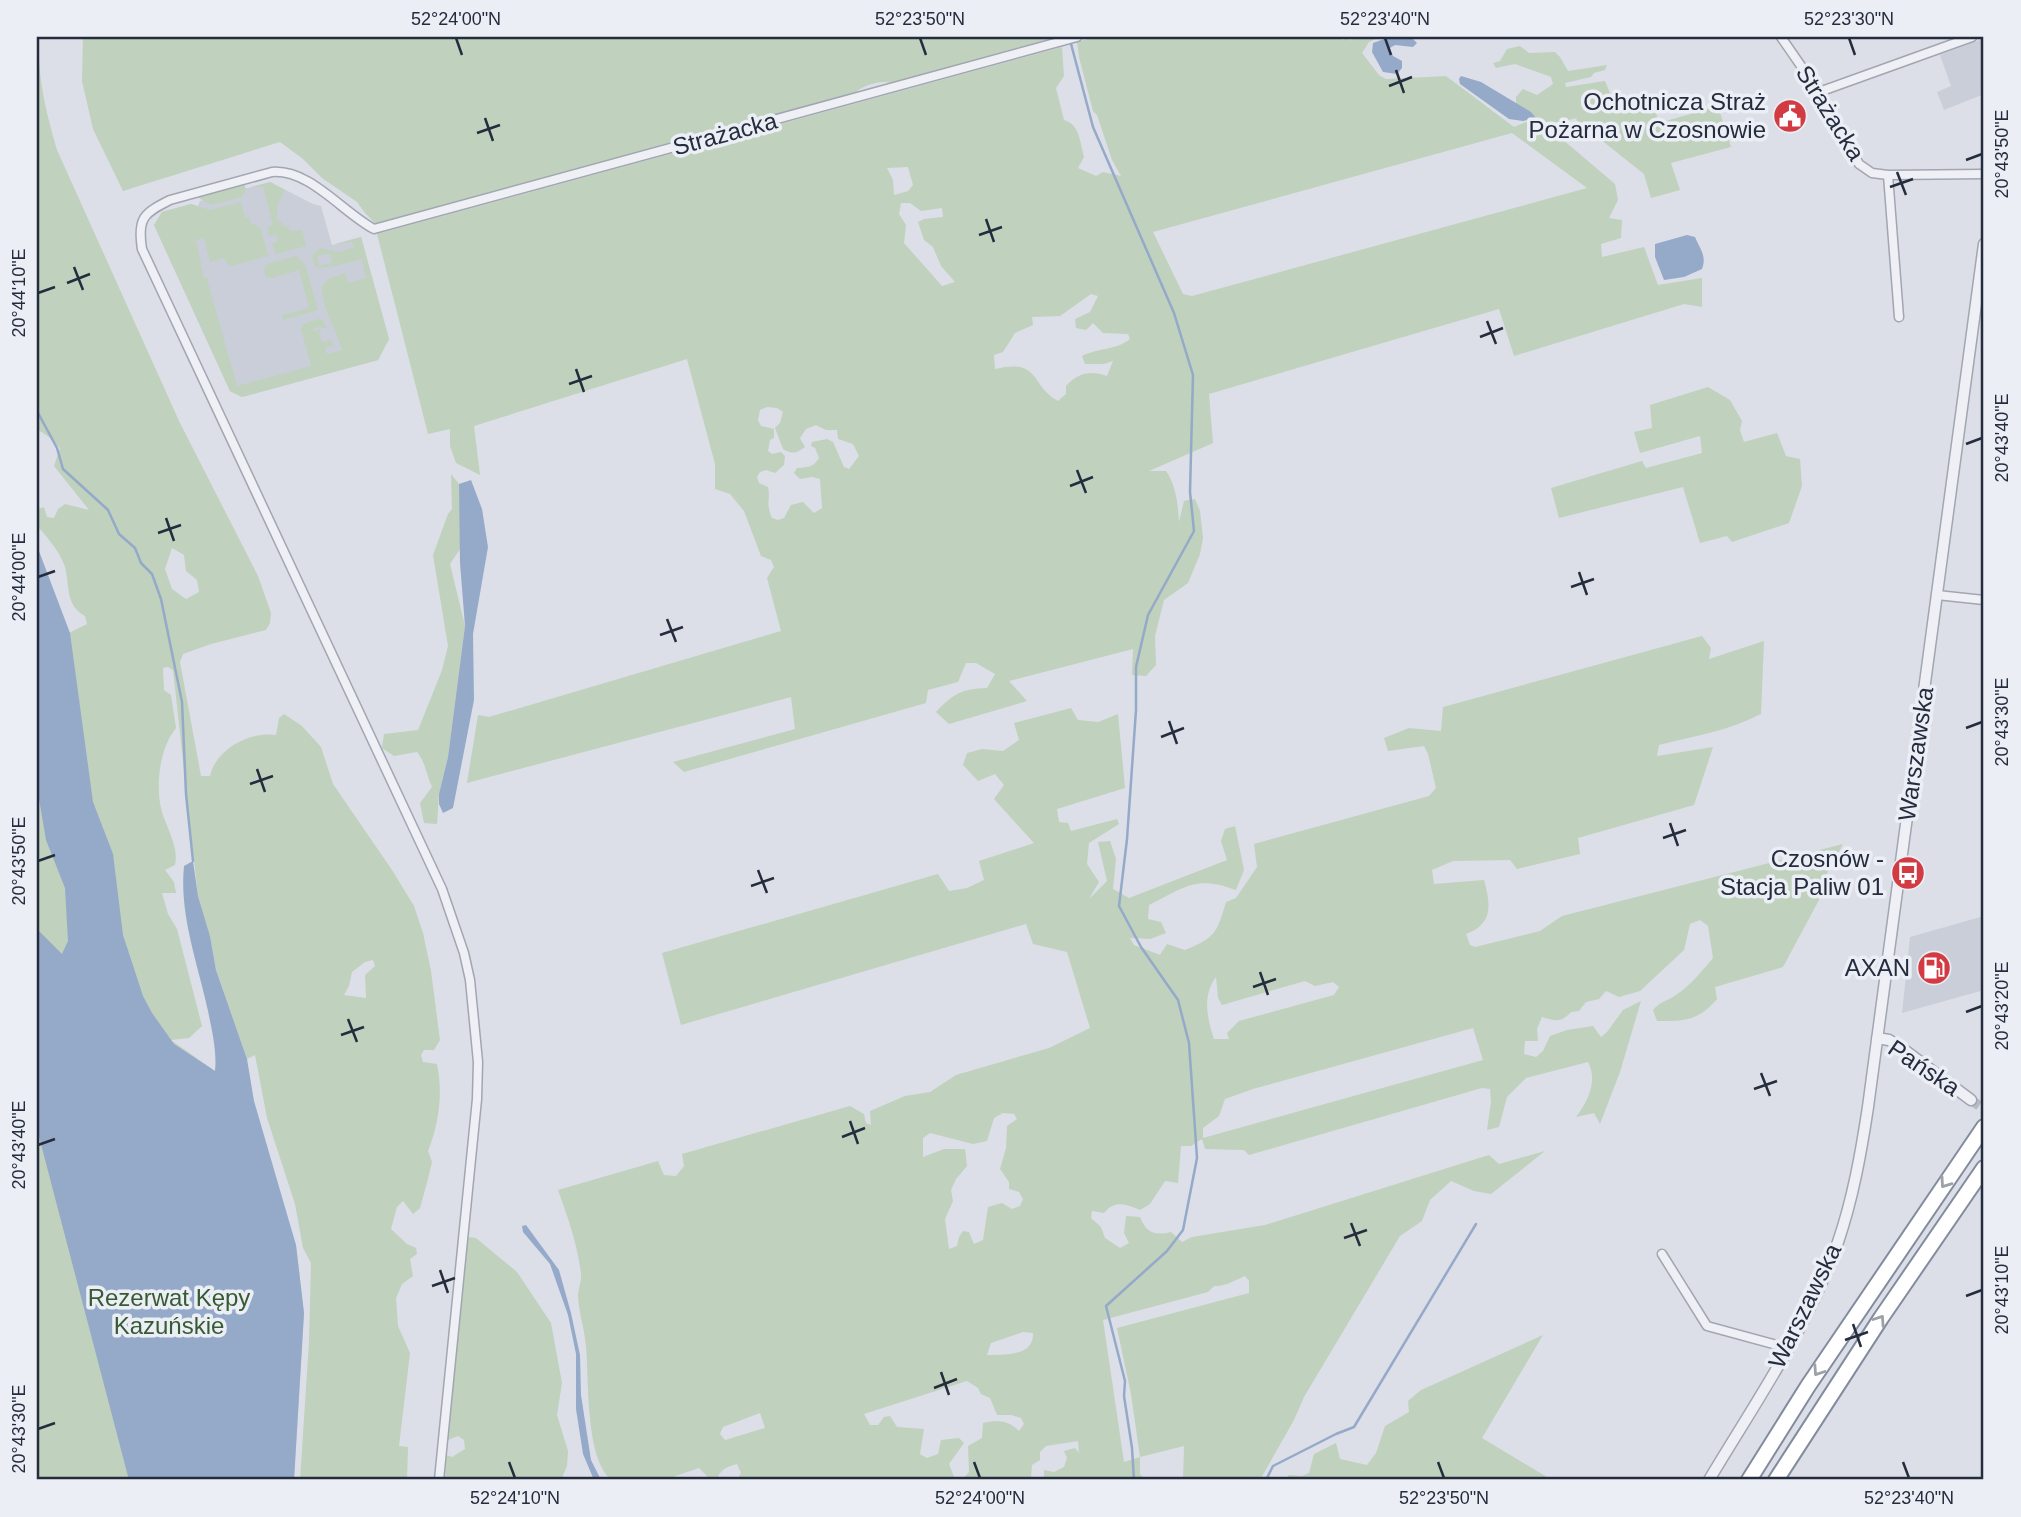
<svg xmlns="http://www.w3.org/2000/svg" width="2021" height="1517" font-family="Arial,sans-serif">
<style>
.built{fill:#caced9}
.green{fill:#c0d1bd;fill-rule:evenodd}
.water{fill:#95a9c9}
.lines{fill:none;stroke-linecap:round;stroke-linejoin:round}
.stream{stroke:#95a9c9;stroke-width:2.5}
.tertiary-tunnel{stroke:#b7bbc5;stroke-width:10;stroke-dasharray:10 5;stroke-linecap:butt}
.minor-casing{stroke:#a1a6b1;stroke-width:11}
.tertiary-casing{stroke:#a1a6b1;stroke-width:13}
.motorway-casing{stroke:#838b9e;stroke-width:18}
.minor{stroke:#eff0f5;stroke-width:8}
.tertiary{stroke:#eff0f5;stroke-width:10}
.motorway{stroke:#fff;stroke-width:14}
.oneway{stroke:#9da0a8}
.ticks{fill:none;stroke:#252c3d;stroke-width:2.5}
.labels{text-anchor:middle;stroke-width:7;stroke-linejoin:round;paint-order:stroke}
.poi-label{font-size:24px;fill:#252c3d;stroke:#ebeef5;text-anchor:end}
.street-label{font-size:24px;fill:#252c3d;stroke:#ebeef5}
.park-label{font-size:24px;fill:#365a32;stroke:#ebeef5}
.neatline{fill:none;stroke:#252c3d;stroke-width:2.5}
.ticks-label{font-size:18px;text-anchor:middle;fill:#252c3d}
</style>
<rect width="100%" height="100%" fill="#dcdfe7"/>
<path class="built" d="M1984 38V94L1944 110 1937 92 1951 86 1940 55Z
M270 182 313 204 321 206 332 245 361 237 389 339 378 360 242 397 230 391 154 225 162 212 191 204 198 206 200 201Z
M1984 916V990L1902 1013 1910 937Z"/>
<path class="green" d="M37 37H39C37 77 46 112 57 150L180 423 258 576 271 613 270 623 266 630 211 644 183 654 180 662 201 776H210C216 749 250 731 276 735L279 718 284 714 302 726 321 747 333 784 392 870 414 906 423 933 431 971 440 1040 434 1050H424L421 1055 423 1062 437 1064C443 1093 439 1124 428 1151L432 1162 428 1179 420 1208 413 1214 403 1201 397 1207 391 1229 407 1244 416 1248 417 1254 410 1259 413 1276 402 1284 396 1298 398 1326 410 1353 399 1446 408 1447 407 1480H300L309 1342 311 1263 303 1248 295 1204 267 1118 255 1055 247 1059 216 970 210 936 198 896 173 670 168 667 163 668 164 690 171 695 176 728C159 749 155 787 162 812 167 829 179 847 175 865L165 870 174 882 176 893H162L168 914 177 929 202 1026 189 1038 171 1040 215 1071 296 1245 304 1313 294 1480H37V546L69 633 87 624 85 616C65 605 70 586 65 567 60 552 48 538 37 526L38 509 44 507 47 517 54 518 58 509 65 504 89 510 54 466 60 448 49 437 37 429ZM172 548 184 555 186 571 197 580 199 592 186 599 172 589 165 569ZM373 960 375 966 365 975 366 998 344 995 349 986 352 972 365 962Z
M83 37H1057L892 83C881 80 863 85 855 93L376 224 365 213 357 202 322 178 303 159 280 142 123 191 93 129 82 81Z
M1095 37H1342V40L1348 38 1351 41V37H1380L1369 42 1362 53 1379 75 1386 79 1446 76 1514 127 1536 118 1516 104V97L1523 89 1537 95 1553 84 1551 77 1515 64 1496 68 1493 63 1500 61 1507 49 1520 46 1529 53 1555 52 1560 57 1568 71 1607 65 1605 70 1594 73 1591 77 1565 83 1566 87 1605 81 1615 105 1650 93 1659 123 1718 106 1731 147 1671 163 1680 190 1651 198 1644 174 1576 120 1577 118 1548 125 1543 123 1615 184 1618 200 1609 218 1622 220 1621 238 1601 244 1602 257 1644 247 1658 285 1702 278V307L1684 304 1514 356 1499 309 1209 394 1213 443 1149 471H1166C1176 485 1178 505 1179 522L1184 501 1195 499 1200 511 1203 538 1200 554 1188 583 1164 600 1155 636 1156 665 1146 676 1132 675 1133 649 1009 681 1027 701 949 724 936 712C954 693 962 689 987 688L995 674 976 663H966L958 682 928 690 926 703 684 772 673 762 795 729 791 697 467 783 478 715 489 717 781 631 767 578 774 567 771 560 761 556 744 511 730 494 715 489V464L687 359 474 426 480 475 456 463 450 446V429L428 434 377 234 1062 47 1064 76 1056 88 1064 120C1080 124 1080 143 1084 157L1078 168 1096 176 1103 172 1121 176 1112 160 1097 115 1093 111 1079 57 1077 42ZM1512 133 1587 188 1192 296 1183 294 1153 232ZM908 167 913 185 908 191 894 195 893 180 887 168ZM901 203H910L921 211 942 208 943 217 924 219 918 222 924 240 933 247 941 266 955 282 942 286 904 243 906 225 899 214ZM1091 294 1098 296 1090 312 1075 319 1076 328 1086 330 1093 323 1103 333 1128 334 1130 339C1117 350 1097 348 1082 356L1085 364H1104L1113 361 1107 376C1090 370 1078 373 1066 386V394L1058 401C1030 386 1041 358 995 369L994 355 1003 352 1015 333 1033 325 1032 317 1060 316ZM767 407 777 408 783 412 780 423 775 428 783 449C793 455 797 453 805 447L800 438 806 429 816 425 826 430H837L838 439 853 444 859 456 849 469 844 467 833 442 827 439 812 442 811 446 815 448 819 458C813 468 807 467 797 468L794 473 800 479 812 477 820 479 822 508 814 513 803 502 791 505 784 518 778 520 772 518C765 501 771 500 768 487L759 483 757 477 760 472 766 470 775 473 784 465 785 456 781 452 772 454 768 451 770 440 774 438V429L761 426 758 420 760 410Z
M270 182 285 190 277 206V219L291 231 302 230 306 246 276 254 272 244 278 241 276 235 269 236 267 227 273 225 263 187H252Z
M244 184 246 189 242 197 211 205 199 198V196Z
M241 202 245 218 249 217 251 225 255 224 261 229 268 256 232 266 228 265 224 258 210 262 204 238 196 240 204 278 212 277 207 279 237 386 311 366 301 329 303 324 318 319 323 321 327 328 314 327 315 332 318 329 322 330 319 333 322 342 331 340 333 347H326V353L329 354 342 350C336 329 321 307 322 286L330 278 345 273 348 283 366 278 362 259 331 267V258L335 256 330 257 329 253 317 256 319 266 329 263 330 267 319 268 315 266 312 256 320 248 339 252 355 247 352 242 335 244 361 237 389 339 378 360 242 397 230 391 154 225 162 212 191 204 210 210Z
M296 256 305 264 318 310 283 320 282 315 309 308 299 270 272 278 266 277 264 269 267 264Z
M1708 387 1730 400 1742 421 1740 430 1744 442 1777 433 1786 456 1800 459 1802 486 1789 523 1732 542 1727 536 1700 543 1683 487 1559 518 1551 488 1642 461 1646 468 1702 453 1700 436 1640 453 1634 432 1652 428 1650 405Z
M451 474 459 484 461 521 460 549 450 564 465 626 448 757 439 794 437 824 424 823 420 803 432 787C426 774 426 763 417 752L394 756 382 748 384 734 418 730 442 670 448 646 433 555 448 514 452 509Z
M1702 636 1711 648 1709 659 1764 641 1761 714C1728 731 1694 736 1659 745L1657 756 1713 747 1694 805 1578 838 1580 854 1517 869 1510 860 1453 861 1432 870 1434 884 1484 880C1491 905 1493 924 1466 934L1470 945 1475 947 1540 931 1562 916 1843 844 1817 892 1819 900 1783 967 1715 987 1717 999C1698 1021 1685 1021 1657 1021L1653 1010C1662 1000 1666 1002 1676 995 1690 986 1702 971 1713 958L1708 926 1700 920 1690 924 1684 950 1640 991 1619 997 1606 991 1599 999 1586 1002 1579 1011 1571 1012C1561 1023 1555 1021 1542 1017L1537 1029 1538 1041H1525L1524 1054 1536 1057 1543 1051 1550 1036 1567 1030 1593 1026 1601 1037 1607 1032 1623 1010 1641 1001 1620 1072 1600 1124 1594 1113 1576 1117C1588 1101 1598 1081 1588 1062L1526 1078 1507 1097 1499 1127 1487 1130 1491 1102 1490 1089 1482 1088 1249 1155 1244 1150 1205 1149 1202 1139 1191 1146H1181L1178 1183 1165 1181 1150 1204 1140 1210C1126 1204 1115 1200 1104 1213L1092 1211 1091 1218 1101 1227 1105 1238 1120 1248 1129 1243 1124 1233 1126 1216 1140 1217C1146 1233 1155 1236 1171 1232L1182 1242 1192 1237 1265 1225 1489 1155 1499 1164 1545 1151 1491 1194 1474 1191 1451 1181 1430 1200 1422 1221 1400 1236 1304 1397 1294 1420 1260 1480H1183L1184 1446 1140 1457V1474L1145 1480H1042L1044 1479V1470L1054 1472 1064 1467 1067 1458 1064 1451 1075 1448 1079 1453 1078 1441 1046 1446 1040 1452V1460L1032 1465 1031 1476 1034 1480H737L741 1473 737 1464C727 1467 720 1469 717 1480H711L699 1468 664 1480H612C585 1461 589 1377 586 1347 585 1329 578 1311 578 1294 579 1286 582 1280 581 1273 577 1243 568 1218 558 1190L658 1161 664 1175 676 1176 684 1166 682 1154 850 1106 864 1114 866 1123 871 1125 870 1111 905 1096 930 1092 956 1075 1049 1048 1090 1028 1067 952 1033 944 1026 924 681 1025 662 953 938 874 949 891 967 888 984 880 979 861 1034 843 994 799 1004 785 995 774 978 781 963 765 967 753 982 749 1003 751 1019 740 1014 723 1071 708 1078 720 1098 722 1118 714 1125 788 1057 809 1059 822 1068 823 1071 831 1117 819 1119 824 1089 843 1087 864 1099 882 1089 899 1107 881 1098 842 1110 841 1116 859 1113 889 1129 898 1227 860 1221 841 1225 829 1235 826 1244 870 1236 890C1196 875 1185 887 1149 905L1148 919 1161 922 1166 933 1150 939 1130 938 1134 945 1160 955 1167 944 1185 950C1215 938 1217 933 1226 902L1236 898 1257 867 1254 844 1429 796 1436 788 1428 754 1424 746 1388 751 1384 738 1409 728 1441 731 1443 707ZM1216 977 1218 998 1222 1005 1305 981 1315 986 1333 982 1339 987 1334 995 1239 1021 1227 1033 1229 1039H1214C1207 1018 1202 996 1216 977ZM1473 1028 1483 1060 1203 1138V1128L1219 1116 1225 1099 1253 1089ZM1003 1113 1014 1114 1017 1119 1007 1126 1006 1148 1000 1169 1009 1182V1189L1019 1192 1023 1199 1020 1206 1012 1209 1002 1203 988 1207 983 1240 974 1244 969 1232 963 1231 959 1237 957 1246 949 1249 945 1219 953 1201 951 1190 956 1179 967 1166 965 1149H944L923 1157V1138L930 1133 973 1144 987 1141 994 1118ZM1245 1276 1249 1281V1293L1117 1328 1131 1394 1140 1457 1124 1462 1103 1320 1208 1292 1214 1286C1225 1287 1235 1280 1245 1276ZM1023 1332 1033 1333C1034 1356 1005 1355 987 1355L991 1343ZM967 1381 978 1388 981 1394 990 1398 997 1415H1011L1021 1418 1024 1424 1019 1431C1008 1420 998 1420 983 1423L982 1438 968 1446 969 1472 964 1478 954 1477 949 1464 964 1443 959 1438 941 1440 938 1454 927 1458 920 1454 924 1429 897 1427 890 1416 884 1417 878 1425H870L864 1414ZM760 1413 765 1428 725 1440 720 1434 723 1427Z
M468 1237 476 1238 517 1272 551 1323 562 1383 557 1415 568 1451 567 1466 561 1480H445L446 1455 452 1457 465 1449 464 1440 458 1436 446 1441Z
M1543 1335 1482 1438 1552 1480H1284L1289 1475 1302 1476 1309 1473 1314 1454 1336 1443 1340 1459 1367 1465 1376 1453 1385 1426 1409 1412 1408 1401 1421 1390Z"/>
<path class="water" d="M1390 37H1411L1417 43 1413 47 1395 45 1390 48 1393 56 1402 61V68L1397 74 1383 72 1372 52 1373 43Z
M1461 76 1481 82 1531 112 1536 118 1523 121 1509 119 1460 84 1459 79Z
M1687 235 1695 237C1700 249 1707 256 1702 269L1684 277 1664 280 1655 257V244Z
M471 480 482 509 488 547 473 634 474 700 453 808 443 813 439 804V794L448 757 465 626 460 563 459 484Z
M37 546 70 633 93 802 113 854 123 935 143 996 152 1013 174 1044 215 1071C217 1051 212 1031 208 1011 198 964 179 915 184 866L193 861 198 896 210 936 216 970 247 1059 254 1101 296 1245 304 1313 294 1480H129L37 1129V929L62 954 68 941 65 888 46 840 37 787Z
M526 1225 559 1270 571 1313 580 1355 581 1395 591 1460 601 1480H594L583 1454 576 1409V1354L568 1315 550 1264 523 1232 522 1226Z"/>
<g class="lines">
<path class="stream" d="M1070 40 1093 127 1174 313 1193 375 1190 492 1194 531 1148 615 1136 667V710L1127 839 1119 906 1141 947 1178 1000 1189 1043 1197 1158 1183 1230 1167 1251 1106 1306 1125 1381 1124 1396 1132 1448 1134 1480
M37 411 57 448 63 469 108 510 119 534 135 548 141 563 152 574 161 599 182 702 186 794 193 861
M1266 1480 1273 1466 1336 1434 1354 1427 1476 1224"/>
<path class="tertiary-tunnel" d="M1971 1100 1984 1109"/>
<g class="minor-casing">
<path id="minor" d="M1781 37 1819 92 1859 164 1872 173 1888 175 1984 174
M1819 92 1972 37
M1888 175 1899 317
M1937 595 1984 600
M1662 1254 1707 1326 1788 1348
M439 1480 477 1099 478 1062 470 980 464 953 442 889 142 249C137 218 144 213 170 200L272 172C310 169 342 212 374 229L1077 37"/>
</g>
<g class="tertiary-casing">
<path id="tertiary" d="M1877 1038 1889 1040 1899 1046 1971 1100
M1709 1480C1755 1403 1808 1327 1838 1242 1853 1198 1861 1153 1868 1107L1984 244"/>
</g>
<g class="motorway-casing">
<path id="motorway" d="M1749 1480 1808 1386 1984 1127
M1776 1480 1881 1318 1984 1168"/>
</g>
<use href="#minor" class="minor"/>
<use href="#tertiary" class="tertiary"/>
<use href="#motorway" class="motorway"/>
</g>
<defs><path id="oneway-chevron" d="M-2-3.5L2.5 0L-2 3.5" fill="none" stroke-width="1.6" stroke-linecap="round" stroke-linejoin="round" transform="scale(1.75)"/></defs>
<g class="oneway">
<use href="#oneway-chevron" transform="translate(1945 1183) rotate(125)"/>
<use href="#oneway-chevron" transform="translate(1880 1320) rotate(-56)"/>
<use href="#oneway-chevron" transform="translate(1818 1371) rotate(124)"/>
</g>
<path class="ticks" d="M456 38 462 55M920 38 926 55M1385 38 1391 55M1849 38 1855 55M1396 70 1404 93M1389 86 1412 77M485 118 493 141M477 133 500 125M1966 160 1982 154M1897 172 1906 195M1890 187 1913 179M986 219 994 242M979 235 1002 227M74 267 83 290M67 283 90 274M38 293 55 287M1487 321 1496 344M1480 337 1503 328M576 369 584 392M569 384 592 376M1966 444 1982 438M1077 470 1086 493M1070 486 1093 477M166 518 174 541M158 533 181 525M1579 572 1587 595M38 577 55 571M1571 587 1594 579M667 619 676 642M660 635 683 627M1169 721 1177 744M1966 728 1982 722M1161 737 1184 728M257 769 265 792M250 784 273 776M1670 823 1678 846M1663 838 1686 830M38 861 55 855M758 870 767 893M751 886 774 878M1260 972 1268 995M1253 987 1276 979M1966 1012 1982 1006M348 1019 357 1042M341 1035 364 1027M1761 1073 1770 1096M1754 1089 1777 1081M850 1121 858 1144M842 1137 865 1128M38 1145 55 1139M1351 1223 1360 1246M1344 1238 1367 1230M440 1270 448 1293M432 1286 455 1278M1966 1296 1982 1290M1853 1324 1861 1347M1845 1340 1868 1332M941 1372 949 1395M934 1388 957 1379M38 1429 55 1423M509 1462 515 1478M974 1462 980 1478M1438 1462 1444 1478M1903 1462 1909 1478"/>
<defs>
<g id="civic-disc" transform="scale(1.75)"><circle r="9.5" fill="#d23b42" stroke="#ebeef5"/><path d="M-.6-6.5H3V-4.5H.6V-3L4-1V1h2V6H-6V1h2V-1L-.6-3ZM-1.2 2.5V6h2.4V2.5Z" fill="#fff"/></g>
<g id="bus-disc" transform="scale(1.75)"><circle r="9.5" fill="#d23b42" stroke="#ebeef5"/><path d="M-5-6H5V4H4V6H2V4H-2V6H-4V4H-5ZM-3.5-4V0h7V-4ZM-3.5 1.2v1.5H-2V1.2ZM2 1.2v1.5H3.5V1.2Z" fill="#fff"/></g>
<g id="fuel-disc" transform="scale(1.75)"><circle r="9.5" fill="#d23b42" stroke="#ebeef5"/><path d="M-5.5-6h7V0h2V4h1.3V-2.5L3-4.5l.8-.8L6-3V5H2.5V1h-1V6h-7ZM-4.2-4.7v3.2H.2V-4.7Z" fill="#fff"/></g>
</defs>
<g fill-rule="evenodd">
<use href="#civic-disc" x="1790" y="116"/>
<use href="#bus-disc" x="1908" y="873"/>
<use href="#fuel-disc" x="1934" y="968"/>
</g>
<g class="labels">
<g class="poi-label">
<text x="1766" y="110">Ochotnicza Straż<tspan x="1766" dy="28">Pożarna w Czosnowie</tspan></text>
<text x="1884" y="867">Czosnów -<tspan x="1884" dy="28">Stacja Paliw 01</tspan></text>
<text x="1910" y="976">AXAN</text>
</g>
<g class="street-label">
<text transform="translate(1830 113) rotate(58)" y="8">Strażacka</text>
<text transform="translate(725 134) rotate(-15)" y="8">Strażacka</text>
<text transform="translate(1916 754) rotate(-82)" y="8">Warszawska</text>
<text transform="translate(1924 1068) rotate(34)" y="8">Pańska</text>
<text transform="translate(1805 1306) rotate(-64)" y="8">Warszawska</text>
</g>
<g class="park-label">
<text x="169" y="1306">Rezerwat Kępy<tspan x="169" dy="28">Kazuńskie</tspan></text>
</g>
</g>
<rect width="2021" height="1517" fill="none" stroke="#ebeef5" stroke-width="77"/>
<rect x="38" y="38" width="1944" height="1440" class="neatline"/>
<g class="ticks-label">
<text x="456" y="25">52°24'00"N</text>
<text x="920" y="25">52°23'50"N</text>
<text x="1385" y="25">52°23'40"N</text>
<text x="1849" y="25">52°23'30"N</text>
<text transform="translate(2002 154) rotate(-90)" y="6">20°43'50"E</text>
<text transform="translate(19 293) rotate(-90)" y="6">20°44'10"E</text>
<text transform="translate(2002 438) rotate(-90)" y="6">20°43'40"E</text>
<text transform="translate(19 577) rotate(-90)" y="6">20°44'00"E</text>
<text transform="translate(2002 722) rotate(-90)" y="6">20°43'30"E</text>
<text transform="translate(19 861) rotate(-90)" y="6">20°43'50"E</text>
<text transform="translate(2002 1006) rotate(-90)" y="6">20°43'20"E</text>
<text transform="translate(19 1145) rotate(-90)" y="6">20°43'40"E</text>
<text transform="translate(2002 1290) rotate(-90)" y="6">20°43'10"E</text>
<text transform="translate(19 1429) rotate(-90)" y="6">20°43'30"E</text>
<text x="515" y="1504">52°24'10"N</text>
<text x="980" y="1504">52°24'00"N</text>
<text x="1444" y="1504">52°23'50"N</text>
<text x="1909" y="1504">52°23'40"N</text>
</g>
</svg>
